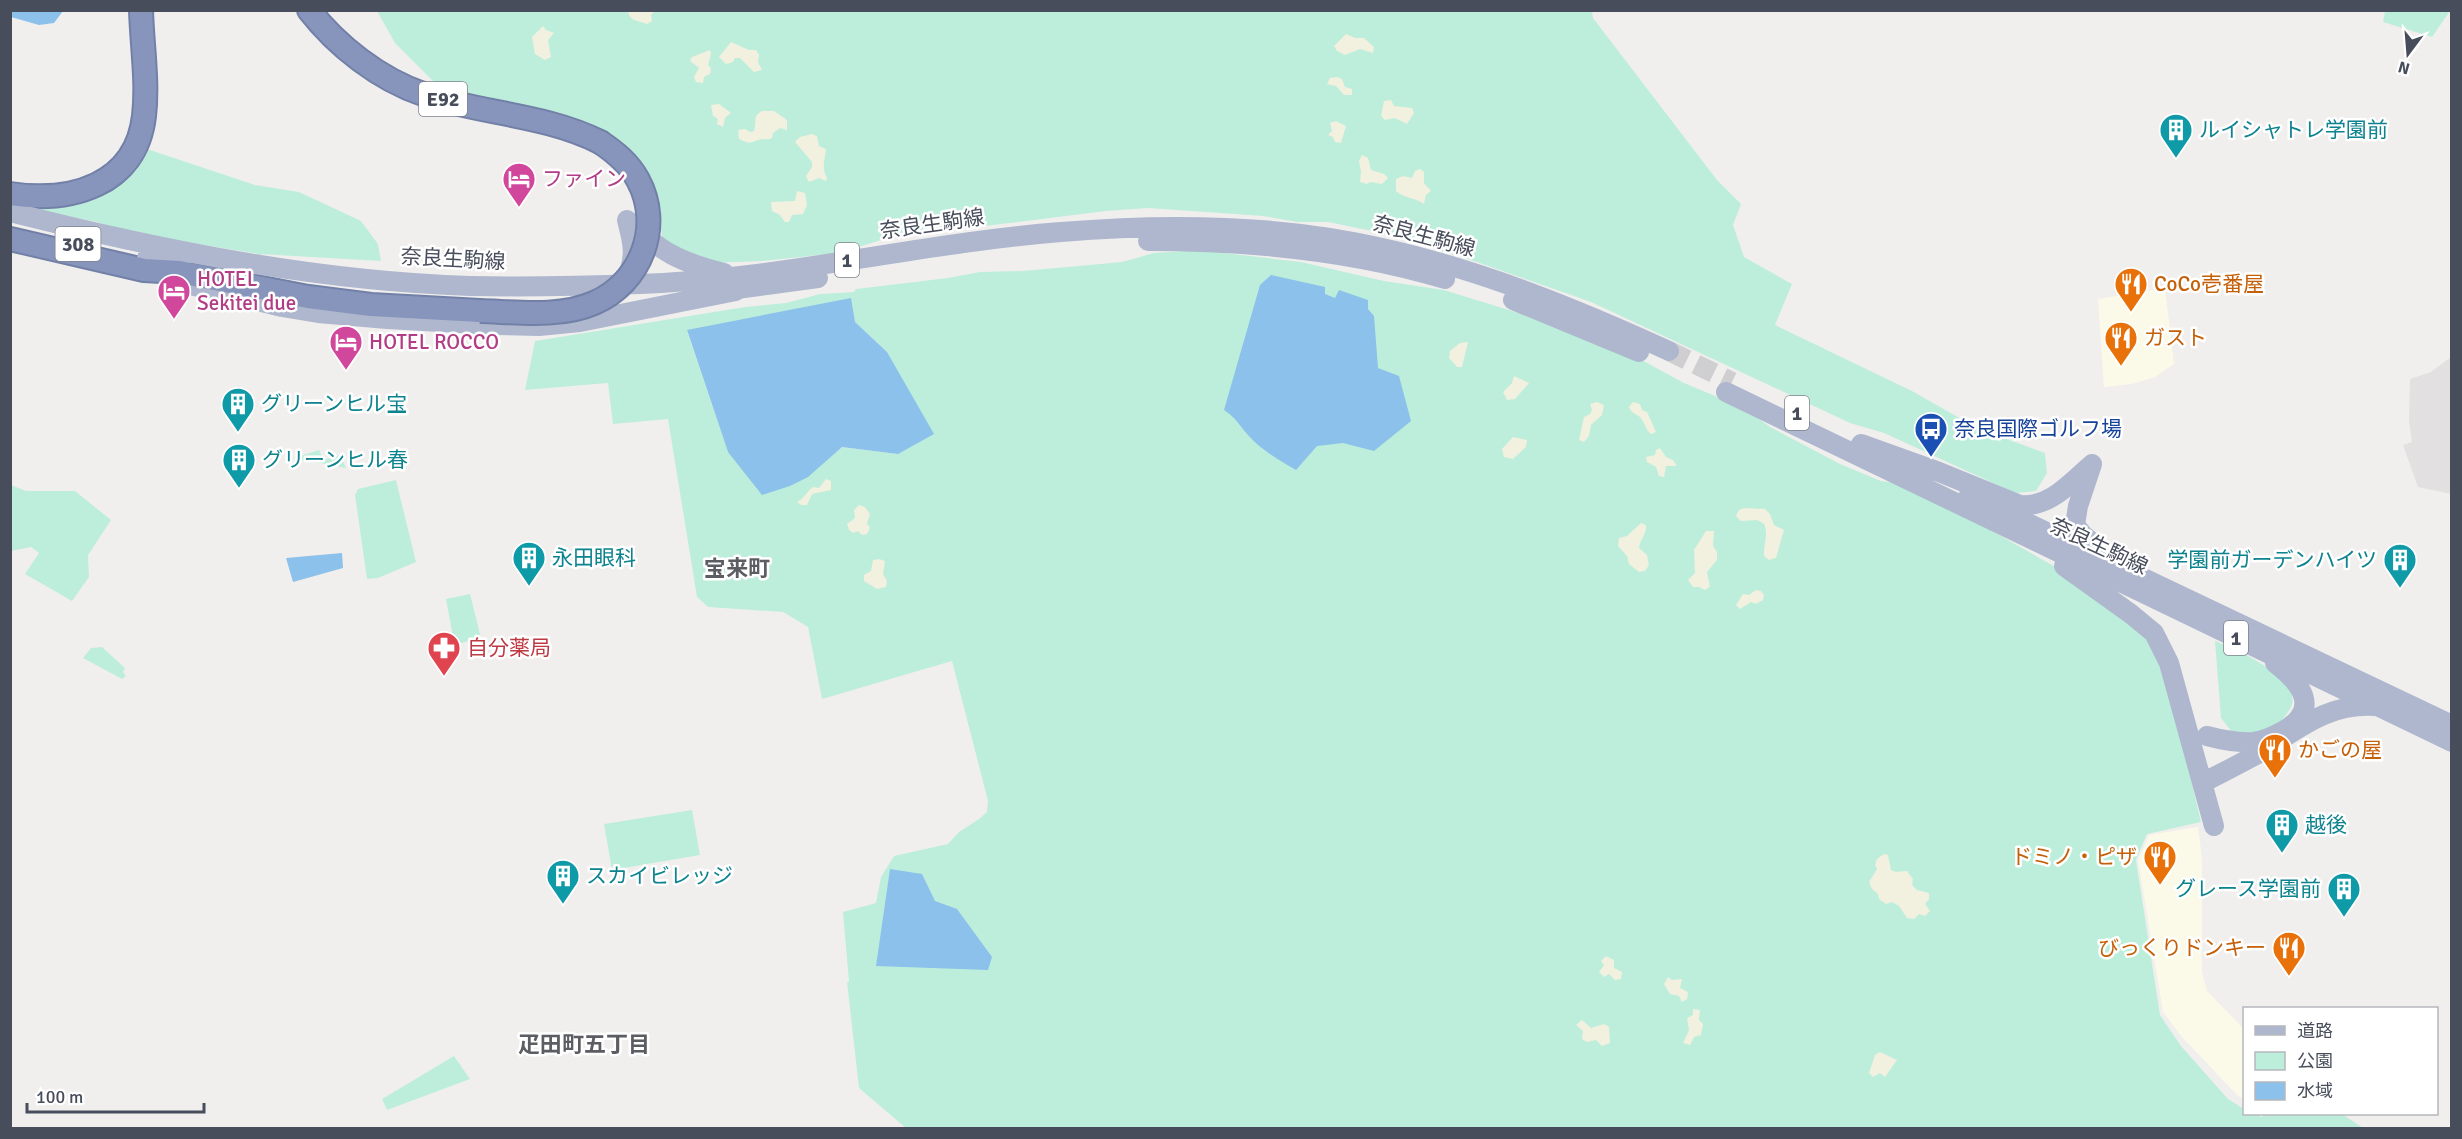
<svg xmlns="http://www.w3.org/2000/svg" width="2462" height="1139" font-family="Signika,'Noto Sans JP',sans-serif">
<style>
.commercial{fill:#fbfae8}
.education{fill:#e2e0e0}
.green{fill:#bdeedb;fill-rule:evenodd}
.sand{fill:#f2f0df}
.water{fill:#8bc1ea}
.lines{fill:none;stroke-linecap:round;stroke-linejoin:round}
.major-tunnel{stroke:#cfcfd1;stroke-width:20;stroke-dasharray:20 10;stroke-linecap:butt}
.highway-casing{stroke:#7280a8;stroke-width:26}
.major{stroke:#aeb7cd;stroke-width:20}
.highway{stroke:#8795bc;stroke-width:22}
.highway-bridge-casing{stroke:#7280a8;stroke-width:26;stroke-linecap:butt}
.highway-bridge{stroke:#8795bc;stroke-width:22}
.labels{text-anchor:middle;stroke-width:5;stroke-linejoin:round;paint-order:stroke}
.shield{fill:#fff;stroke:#7e828c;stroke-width:1.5}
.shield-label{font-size:20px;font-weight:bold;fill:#474d5b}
.culture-label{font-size:21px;fill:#0d838f;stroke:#fff;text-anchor:start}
.hotel-label{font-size:21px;fill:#b23c85;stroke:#fff;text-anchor:start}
.street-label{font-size:21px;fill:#474d5b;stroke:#fff}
.food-label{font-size:21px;fill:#c56008;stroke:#fff;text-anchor:start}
.transit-label{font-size:21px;fill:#164399;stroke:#fff;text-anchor:start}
.health-label{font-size:21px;fill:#be3a42;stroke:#fff;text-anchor:start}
.neighbourhood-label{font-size:22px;font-weight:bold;fill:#5b5d63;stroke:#fff}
</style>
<rect width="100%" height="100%" fill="#f1efee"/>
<path class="commercial" d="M2165 288 2174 364 2155 377 2132 384 2104 387 2098 299Z
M2198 827 2202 860V972L2207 991 2244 1029V1099L2237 1095 2182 1037 2163 1012 2138 860 2149 835Z"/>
<path class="education" d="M2451 357V494L2418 487 2403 445 2412 442 2409 420 2410 379 2431 372Z"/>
<path class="green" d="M377 11H1592L1593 18 1717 180 1741 204 1733 225 1744 257 1792 284 1775 325 1912 391 1977 428 2045 453 2047 473 2036 491 2015 493 1884 433 1850 423 1591 302 1471 260 1386 234 1328 222H1297L1263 216 1148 208 1106 211 985 226 907 232 839 253 762 261 711 263 662 240C660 205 661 188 638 160L507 105 440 88 395 43Z
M2385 11V10L2450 11 2432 37 2383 22Z
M141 147 255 185 299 192 361 221 378 244 381 261 259 254 130 233 97 222 43 211 34 204 78 201Z
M1198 250 1301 262 1384 281 1444 290 1535 318 1629 353 1684 383 1744 408 1770 427 1840 464 1881 481 1896 483 1964 515 2052 565 2079 583 2149 639 2160 660 2175 711 2201 822 2147 834 2136 860 2160 1015 2181 1046 2228 1099 2244 1109V1114H2255L2262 1117 2265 1114H2342L2363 1128H906L859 1088 847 982H849L843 912 876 903 881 877 894 856 948 844 959 832 979 819 987 812 988 801 952 661 822 699 808 627 783 612 708 607 697 597 668 419 613 424 608 383 525 390 535 341 745 307 786 303 820 294 854 292 856 289 948 278 980 272 1023 271 1122 262 1154 253ZM855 322 887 352 898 454 842 447 833 453 728 452 687 331Z
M319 450 324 460 340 455 346 468 294 458Z
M396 480 416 562 378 578 367 579 355 495 358 489Z
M11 485 26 491H75L111 520 88 555 89 577 72 601 25 574 39 553 31 547 11 551Z
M470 594 481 638 461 643 453 637 446 599Z
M2215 641C2236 649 2312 682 2288 712 2284 718 2278 725 2272 728 2263 733 2250 734 2241 736L2231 731 2221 718Z
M102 647 125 668 123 672 126 676 122 679 83 658 91 648Z
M692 810 700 855 612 870 604 824Z
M454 1056 470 1079 387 1110 382 1099Z"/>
<path class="sand" d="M628 11V10L667 11H655L651 15 652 21 647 24C638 20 630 22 628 11Z
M543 26 546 30 554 33 548 40 551 57 545 60 535 54 532 37Z
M1346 34 1355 38H1364L1374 47 1373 53 1360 49 1345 55 1337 51 1334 46Z
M731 42 749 50H756L759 55 758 62 762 70 754 72 740 58H735L733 62 726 64 719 57Z
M710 50 711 54 708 65 711 68 710 74 704 77 703 83 696 82 694 77 699 68 690 61 692 57Z
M1337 77 1342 79 1345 87 1352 89V95H1344L1336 86 1327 84 1330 78Z
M1391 100 1394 106 1412 108 1414 113 1407 124 1395 118 1385 120 1381 116 1384 101Z
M719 104 731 113 725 118 723 127 717 124 718 119 713 116 711 105Z
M762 111H774L787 120V130L780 128 773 133 772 138C769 140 766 139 763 139 750 141 754 146 739 139L738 130 745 129 750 132 754 131C757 122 752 116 762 111Z
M1336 121 1346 126 1341 143 1335 142 1333 137 1328 135 1332 131 1330 123Z
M812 134 817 136 819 146 826 149C825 160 821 167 827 178L826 181 819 178 809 182 806 176 812 167V162L795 142 800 137Z
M1362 155 1368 158 1371 170 1384 174 1388 178 1382 184 1371 182 1367 184 1360 182 1361 172 1359 161Z
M1420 169 1424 172V183L1431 191 1426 195 1424 204C1415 197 1405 199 1396 191V179L1403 176 1412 178 1415 171Z
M797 191 805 193 807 205 803 214 792 215 789 222H785L780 215 772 211 771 202 795 201Z
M1468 342 1462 367H1457L1449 358 1450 351 1460 343Z
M1514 376 1529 383 1515 399 1507 400 1503 392 1512 383Z
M1597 402 1604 405 1602 415 1591 425 1589 436 1584 442 1579 440 1584 417 1590 414 1592 410 1590 404Z
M1633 402 1640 404 1642 410 1647 412 1656 432 1651 434C1645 429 1645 422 1640 417 1635 413 1632 414 1629 407Z
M1513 437 1527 440 1526 447 1513 459 1504 457 1502 449Z
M1660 448 1666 457 1673 460 1677 466H1666L1664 477 1659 476 1656 467 1647 462 1646 457 1655 455 1656 450Z
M826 479 831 481V490L812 494 807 505H801L797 502C805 498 806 492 813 487L819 488Z
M859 505 865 507 870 514 867 523 870 528 867 534 862 535 858 531 853 533 849 530 847 524 855 518 854 510Z
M1744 508 1765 509 1770 514 1774 525 1784 530 1776 558 1769 560 1764 556C1763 545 1769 535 1764 524L1757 520 1741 521 1736 516 1739 510Z
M1641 523 1646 525C1647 534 1640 539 1639 548L1647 555 1649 565 1645 571 1639 572 1629 564 1627 556 1618 546 1619 538 1627 536Z
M1706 531H1714L1713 546 1717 552V560L1707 572 1710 587 1705 590 1699 587H1693L1688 580 1695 573 1694 550Z
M879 559 885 561 883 574 887 581 886 587 877 589 864 581V575L871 571 873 560Z
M1756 590 1761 591 1764 595 1763 600 1756 604 1751 602 1740 609 1736 605 1743 594 1749 595Z
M1884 854 1888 855 1891 870 1896 872 1907 871 1913 879 1912 885 1917 890 1929 893V899L1925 904 1930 911 1925 916 1919 914 1914 919 1907 918 1899 906 1892 902 1886 904 1879 899 1878 894 1872 889 1869 882 1877 869 1875 865 1877 859Z
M1606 956 1614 960V968L1622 972 1621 979 1615 980 1609 974 1604 977 1599 972 1604 965 1601 961Z
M1668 977 1672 980 1682 979 1680 988 1688 992 1687 999 1682 1002 1679 996 1670 994 1664 984Z
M1693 1009 1700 1010 1699 1020 1703 1024 1701 1035 1694 1037 1690 1045 1683 1043 1689 1030 1687 1018 1693 1015Z
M1582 1020 1591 1028 1604 1024 1609 1027 1610 1043 1602 1046 1596 1040 1587 1042 1582 1039 1583 1031 1576 1025Z
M1880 1052 1897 1060 1885 1077 1880 1073 1873 1077 1869 1073 1875 1055Z"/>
<path class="water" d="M10 11 11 10 63 11 54 23 39 25 11 17Z
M1271 275 1325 287V294L1335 298 1339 290 1368 300V309L1374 316 1378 368 1399 376 1411 421 1374 451 1343 443 1317 446 1296 470C1279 460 1261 450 1248 435 1240 426 1235 417 1224 410L1260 285Z
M851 298 855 322 887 352 934 434 898 454 842 447 808 477 790 486 762 495 728 452 687 330Z
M342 553 343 568 293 582 286 558Z
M890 869 922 874 935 901 957 909 992 957 988 970 876 966Z"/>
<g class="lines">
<path class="major-tunnel" d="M1669 351 1732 382"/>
<g class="highway-casing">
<path id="highway" d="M309 10C337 46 379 79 423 94 481 114 544 114 600 142
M10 194C70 203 136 186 144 116 148 82 142 45 141 10
M10 239 144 270 179 272 308 297 371 305 480 311"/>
</g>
<path class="major" d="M10 212C161 250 315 281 470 286 527 287 584 286 640 284 782 279 920 243 1061 232 1168 223 1278 224 1382 248 1482 270 1577 309 1669 351
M1148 241C1248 241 1349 250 1445 279
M147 258 180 263
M630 269C636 251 631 237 627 220 661 252 679 262 724 273
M182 283 282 307 318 313 387 319 494 325 539 326 580 322 736 291
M722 291 818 278
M1513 300 1639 352
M1726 392 2452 742
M1861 444 1939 472 2020 505C2050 508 2071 482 2092 464
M2092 464 2078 506 2075 525 2084 536 2101 549
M1969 495 2452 725
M2064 566 2131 614 2154 633 2169 663 2214 826
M2207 736C2222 740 2237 743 2253 742 2263 741 2274 736 2283 731 2322 709 2301 683 2275 663
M2210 779C2226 771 2241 763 2256 755 2297 731 2325 703 2375 706"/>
<use href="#highway" class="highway"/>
<g class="highway-bridge-casing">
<path id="highway-bridge" d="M480 311C516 312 560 318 594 303 641 283 663 226 638 180 629 163 615 152 600 142"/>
</g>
<use href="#highway-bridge" class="highway-bridge"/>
</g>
<defs>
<g id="building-pin" transform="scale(1.725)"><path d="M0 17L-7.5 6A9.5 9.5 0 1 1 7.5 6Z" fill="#0f9aa8" stroke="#fff"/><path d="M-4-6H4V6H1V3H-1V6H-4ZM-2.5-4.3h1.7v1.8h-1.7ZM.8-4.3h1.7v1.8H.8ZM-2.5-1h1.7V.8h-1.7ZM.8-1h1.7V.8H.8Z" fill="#fff"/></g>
<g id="hotel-pin" transform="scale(1.725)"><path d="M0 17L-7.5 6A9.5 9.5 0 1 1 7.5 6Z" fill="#d1479c" stroke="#fff"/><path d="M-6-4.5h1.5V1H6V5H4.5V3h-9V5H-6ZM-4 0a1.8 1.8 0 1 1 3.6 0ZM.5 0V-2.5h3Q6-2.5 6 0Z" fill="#fff"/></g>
<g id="restaurant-pin" transform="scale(1.725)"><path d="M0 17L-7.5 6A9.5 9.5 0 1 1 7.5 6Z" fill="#e8710a" stroke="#fff"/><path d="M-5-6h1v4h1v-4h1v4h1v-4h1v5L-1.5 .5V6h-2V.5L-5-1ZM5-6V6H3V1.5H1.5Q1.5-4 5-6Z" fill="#fff"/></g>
<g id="bus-pin" transform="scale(1.725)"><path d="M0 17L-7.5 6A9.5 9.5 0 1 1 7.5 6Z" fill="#1a4fb4" stroke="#fff"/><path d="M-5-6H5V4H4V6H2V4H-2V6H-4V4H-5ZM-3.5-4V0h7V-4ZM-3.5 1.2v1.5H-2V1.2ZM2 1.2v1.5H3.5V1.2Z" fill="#fff"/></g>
<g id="pharmacy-pin" transform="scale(1.725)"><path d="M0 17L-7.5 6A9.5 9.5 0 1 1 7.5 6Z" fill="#e0444e" stroke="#fff"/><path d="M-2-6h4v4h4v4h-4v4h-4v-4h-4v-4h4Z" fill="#fff"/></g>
</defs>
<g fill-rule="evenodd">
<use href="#building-pin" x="2176" y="130"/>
<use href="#hotel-pin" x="519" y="179"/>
<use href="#restaurant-pin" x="2131" y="284"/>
<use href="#hotel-pin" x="174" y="291"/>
<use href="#restaurant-pin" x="2121" y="338"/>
<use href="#hotel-pin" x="346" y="342"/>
<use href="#building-pin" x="238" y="404"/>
<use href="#bus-pin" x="1931" y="429"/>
<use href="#building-pin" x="239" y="460"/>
<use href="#building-pin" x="529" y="558"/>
<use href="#building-pin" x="2400" y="560"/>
<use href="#pharmacy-pin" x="444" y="648"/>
<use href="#restaurant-pin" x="2275" y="750"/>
<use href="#building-pin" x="2282" y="825"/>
<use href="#restaurant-pin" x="2160" y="857"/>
<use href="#building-pin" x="563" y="876"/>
<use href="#building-pin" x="2344" y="889"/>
<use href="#restaurant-pin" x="2289" y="948"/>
</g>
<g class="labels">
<g class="shield">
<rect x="419" y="82" width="48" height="34" rx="4.5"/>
<rect x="55.5" y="227" width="45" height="34" rx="4.5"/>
<rect x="835" y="243" width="24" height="34" rx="4.5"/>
<rect x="1785" y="396" width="24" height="34" rx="4.5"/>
<rect x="2224" y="621" width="24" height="34" rx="4.5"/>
</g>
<g class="shield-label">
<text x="443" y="106">E92</text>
<text x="78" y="251">308</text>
<text x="847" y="267">1</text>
<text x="1797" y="420">1</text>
<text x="2236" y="645">1</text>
</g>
<g class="culture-label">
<text x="2199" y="137">ルイシャトレ学園前</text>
<text x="261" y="411">グリーンヒル宝</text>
<text x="262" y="467">グリーンヒル春</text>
<text x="552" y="565">永田眼科</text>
<text x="2377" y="567" text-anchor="end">学園前ガーデンハイツ</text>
<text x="2305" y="832">越後</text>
<text x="586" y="883">スカイビレッジ</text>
<text x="2321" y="896" text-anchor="end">グレース学園前</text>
</g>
<g class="hotel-label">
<text x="542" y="186">ファイン</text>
<text x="197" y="286">HOTEL<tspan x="197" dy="24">Sekitei due</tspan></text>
<text x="369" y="349">HOTEL ROCCO</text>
</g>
<g class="street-label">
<text transform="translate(932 224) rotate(-8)" y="7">奈良生駒線</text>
<text transform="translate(1424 236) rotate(15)" y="7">奈良生駒線</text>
<text transform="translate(453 259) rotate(3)" y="7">奈良生駒線</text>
<text transform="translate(2099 546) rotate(25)" y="7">奈良生駒線</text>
</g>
<g class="food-label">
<text x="2154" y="291">CoCo壱番屋</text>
<text x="2144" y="345">ガスト</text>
<text x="2298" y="757">かごの屋</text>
<text x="2137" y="864" text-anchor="end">ドミノ・ピザ</text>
<text x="2266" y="955" text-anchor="end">びっくりドンキー</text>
</g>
<g class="transit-label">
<text x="1954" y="436">奈良国際ゴルフ場</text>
</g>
<g class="health-label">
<text x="467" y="655">自分薬局</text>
</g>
<g class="neighbourhood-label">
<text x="737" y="576">宝来町</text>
<text x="584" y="1052">疋田町五丁目</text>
</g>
</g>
<rect width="2462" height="1139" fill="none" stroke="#474d5b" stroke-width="24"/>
<rect x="2243" y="1007" width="195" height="108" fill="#ffffff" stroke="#b5b8bd" stroke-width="1.5"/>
<rect x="2255" y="1026" width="30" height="9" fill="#aeb7cd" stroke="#b5b8bd" stroke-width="1.5"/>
<text x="2297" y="1037" font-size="18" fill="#474d5b">道路</text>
<rect x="2255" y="1052" width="30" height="18" fill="#bdeedb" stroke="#b5b8bd" stroke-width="1.5"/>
<text x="2297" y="1067" font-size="18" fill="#474d5b">公園</text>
<rect x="2255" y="1082" width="30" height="18" fill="#8bc1ea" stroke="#b5b8bd" stroke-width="1.5"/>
<text x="2297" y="1097" font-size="18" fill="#474d5b">水域</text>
<g transform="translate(2408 54) rotate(196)" stroke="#ffffff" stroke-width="4.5" paint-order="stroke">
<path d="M0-4.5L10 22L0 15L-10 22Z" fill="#474d5b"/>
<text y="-9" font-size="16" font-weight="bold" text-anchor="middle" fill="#474d5b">N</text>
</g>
<path d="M27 1103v9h177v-9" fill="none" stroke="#474d5b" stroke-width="3"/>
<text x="36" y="1103" font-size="18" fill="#474d5b" stroke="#ffffff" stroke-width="4.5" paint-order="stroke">100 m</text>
</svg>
